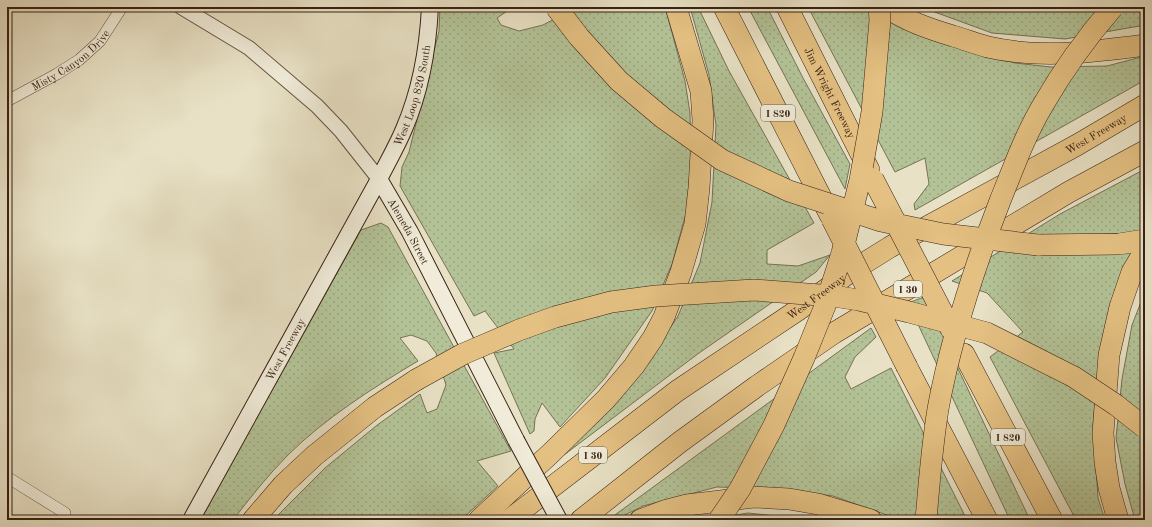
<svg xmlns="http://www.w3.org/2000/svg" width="1152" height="527" font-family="'Old Standard TT',serif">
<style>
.grass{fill:url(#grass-dots);stroke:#767255}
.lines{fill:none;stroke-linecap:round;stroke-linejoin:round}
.minor-casing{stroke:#645140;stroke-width:12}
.tertiary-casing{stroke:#645140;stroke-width:16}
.secondary-casing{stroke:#382113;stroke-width:18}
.motorway-casing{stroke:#382113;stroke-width:22}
.minor{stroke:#f0ecd9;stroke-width:11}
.tertiary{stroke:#f0ecd9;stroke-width:14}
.secondary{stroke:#f0ecd9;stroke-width:16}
.motorway{stroke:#e4c082;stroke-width:21}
.secondary-bridge-casing{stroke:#382113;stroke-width:18;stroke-linecap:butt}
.motorway-bridge-casing{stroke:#382113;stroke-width:22;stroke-linecap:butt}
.secondary-bridge{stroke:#f0ecd9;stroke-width:16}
.motorway-bridge{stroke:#e4c082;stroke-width:21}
.labels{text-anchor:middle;stroke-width:4;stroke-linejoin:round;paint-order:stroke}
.shield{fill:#f0ecd9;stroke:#6f5e4e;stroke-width:1}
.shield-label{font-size:10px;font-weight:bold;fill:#382113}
.street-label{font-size:11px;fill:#382113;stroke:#f0ecd9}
</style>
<defs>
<pattern id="grass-dots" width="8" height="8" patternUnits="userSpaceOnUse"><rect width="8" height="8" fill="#b3c397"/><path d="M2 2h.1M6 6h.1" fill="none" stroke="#9ba781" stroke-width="1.8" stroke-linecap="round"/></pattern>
</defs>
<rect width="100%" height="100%" fill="#e8e1c5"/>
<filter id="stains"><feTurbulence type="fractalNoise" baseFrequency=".005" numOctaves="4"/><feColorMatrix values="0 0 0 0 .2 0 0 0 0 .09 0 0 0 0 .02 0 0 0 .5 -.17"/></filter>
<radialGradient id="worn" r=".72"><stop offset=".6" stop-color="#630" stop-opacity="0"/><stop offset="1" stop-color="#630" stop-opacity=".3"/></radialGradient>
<path class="grass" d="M440 7H513L497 18 501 25 519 31 543 25 577 7H665L685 81 690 113 691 162 686 213 672 264 652 311 605 378 560 427 542 403 535 419 534 431 530 434 494 353 514 349 485 311 474 316 400 186 402 167 409 152 439 31Z
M690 7H698L729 71 814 223 767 250V264L798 266 830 255 816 272 699 353 564 455 636 379 678 316 700 263 712 202 716 125 709 75Z
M748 7H767L803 78 850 164 845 189Z
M808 7H869L900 27 943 43 1015 63 1051 67 1107 66 1145 56V80L915 210 914 204 929 184 925 158 895 172Z
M921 7H1145V25L1065 39 992 33Z
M1145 169V230L1118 282 1099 357 1093 425 1098 498 1105 520H1076L990 357 1023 332 987 293 952 281 1060 214Z
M381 223 388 227 511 451 477 461 498 486 461 520H273L325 468 376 426 420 394 427 413 437 409 446 385 436 353 427 341 411 335 400 338 418 361C374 387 324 419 288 455 268 475 250 498 233 520H200L361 230Z
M1145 292V520H1135L1125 484 1116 438 1122 379 1132 325Z
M924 297 1030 520H1010L908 303Z
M871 328 876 337 855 357 845 377 851 389 891 368 967 520H901L833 496 784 489 717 487 643 506 615 520H608Z
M748 513 804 519 808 520H704Z"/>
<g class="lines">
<g class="minor-casing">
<g id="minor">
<path id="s1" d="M7 101 57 74 79 60 100 41 122 7"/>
<path d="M7 477 65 513 60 520"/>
</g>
</g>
<g class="tertiary-casing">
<path id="tertiary" d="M181 7 249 48 317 106 341 131 379 179"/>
</g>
<g class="secondary-casing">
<g id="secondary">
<path id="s2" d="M379 179 410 232 516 440"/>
<path id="s3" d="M191 520 379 179C387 163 397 146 404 129 420 92 428 47 430 7"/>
</g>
</g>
<g class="motorway-casing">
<g id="motorway">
<path d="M724 7 830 215"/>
<path id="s4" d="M787 7 869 170"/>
<path d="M886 7C906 21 930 29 953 36 964 39 976 44 988 47 1040 59 1093 52 1145 45"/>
<path d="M1038 245 1119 244 1145 240"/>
<path d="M964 354 1052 520"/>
<path d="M907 367 987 520"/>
<path d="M253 520 283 485 314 456 375 407 416 380"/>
<path d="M479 520 551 453 606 399 634 366 653 338 664 317 681 272 695 224 699 188 703 120 701 91 676 7"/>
<path id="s5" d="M509 520 677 391 798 310 850 272 890 247 1077 145 1145 105"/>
<path d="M581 520 680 442 757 386 834 333 1069 192 1145 151"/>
<path d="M640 520 664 511 687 505 754 497 789 499 818 504 871 520"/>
<path d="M1118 520 1109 488 1105 462 1103 433 1109 355 1120 307 1132 272 1145 250"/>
</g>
</g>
<use href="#minor" class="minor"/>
<use href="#tertiary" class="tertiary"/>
<use href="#secondary" class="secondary"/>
<use href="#motorway" class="motorway"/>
<g class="secondary-bridge-casing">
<path id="secondary-bridge" d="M516 440 559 520"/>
</g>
<g class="motorway-bridge-casing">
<path id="motorway-bridge" d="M556 7 579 37 619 81 663 118 722 160 789 191 881 221 943 234 1038 245
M873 179 951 329
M832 219 907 367
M416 380 463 354 519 330 555 317 611 302 656 296 754 290 833 296 859 300 909 312 987 333 1074 377 1116 405 1145 428
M719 520 740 489 774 425 804 358 825 306 842 253 860 180 872 112 880 20 879 7
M926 520C929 483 932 446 938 409 951 338 974 268 1000 201 1013 169 1025 135 1043 105 1063 70 1087 37 1113 7"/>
</g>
<use href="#secondary-bridge" class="secondary-bridge"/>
<use href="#motorway-bridge" class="motorway-bridge"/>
</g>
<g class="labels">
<g class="shield">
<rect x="761" y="105" width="34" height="16" rx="3"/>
<rect x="894" y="281" width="28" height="16" rx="3"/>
<rect x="991" y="429" width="34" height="16" rx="3"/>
<rect x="579" y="447" width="28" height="16" rx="3"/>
</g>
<g class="shield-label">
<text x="778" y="117">I 820</text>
<text x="908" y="293">I 30</text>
<text x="1008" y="441">I 820</text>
<text x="593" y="459">I 30</text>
</g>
<g class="street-label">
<text dy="4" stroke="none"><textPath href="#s1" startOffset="76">Misty Canyon Drive</textPath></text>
<text dy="4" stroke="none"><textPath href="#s4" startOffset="96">Jim Wright Freeway</textPath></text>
<text dy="4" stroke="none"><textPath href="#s3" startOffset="480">West Loop 820 South</textPath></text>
<text dy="4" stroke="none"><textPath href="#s5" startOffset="704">West Freeway</textPath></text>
<text dy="4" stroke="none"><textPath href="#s2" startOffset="60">Alemeda Street</textPath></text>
<text dy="4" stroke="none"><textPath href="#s5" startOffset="380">West Freeway</textPath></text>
<text dy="4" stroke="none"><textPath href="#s3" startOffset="195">West Freeway</textPath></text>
</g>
</g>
<rect width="1152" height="527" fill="none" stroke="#e8e1c5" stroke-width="24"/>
<rect x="8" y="8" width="1136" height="511" fill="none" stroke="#382113" stroke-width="2"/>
<rect x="12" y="12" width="1128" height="503" fill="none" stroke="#382113"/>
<rect width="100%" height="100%" filter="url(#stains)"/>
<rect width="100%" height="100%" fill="url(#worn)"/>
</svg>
